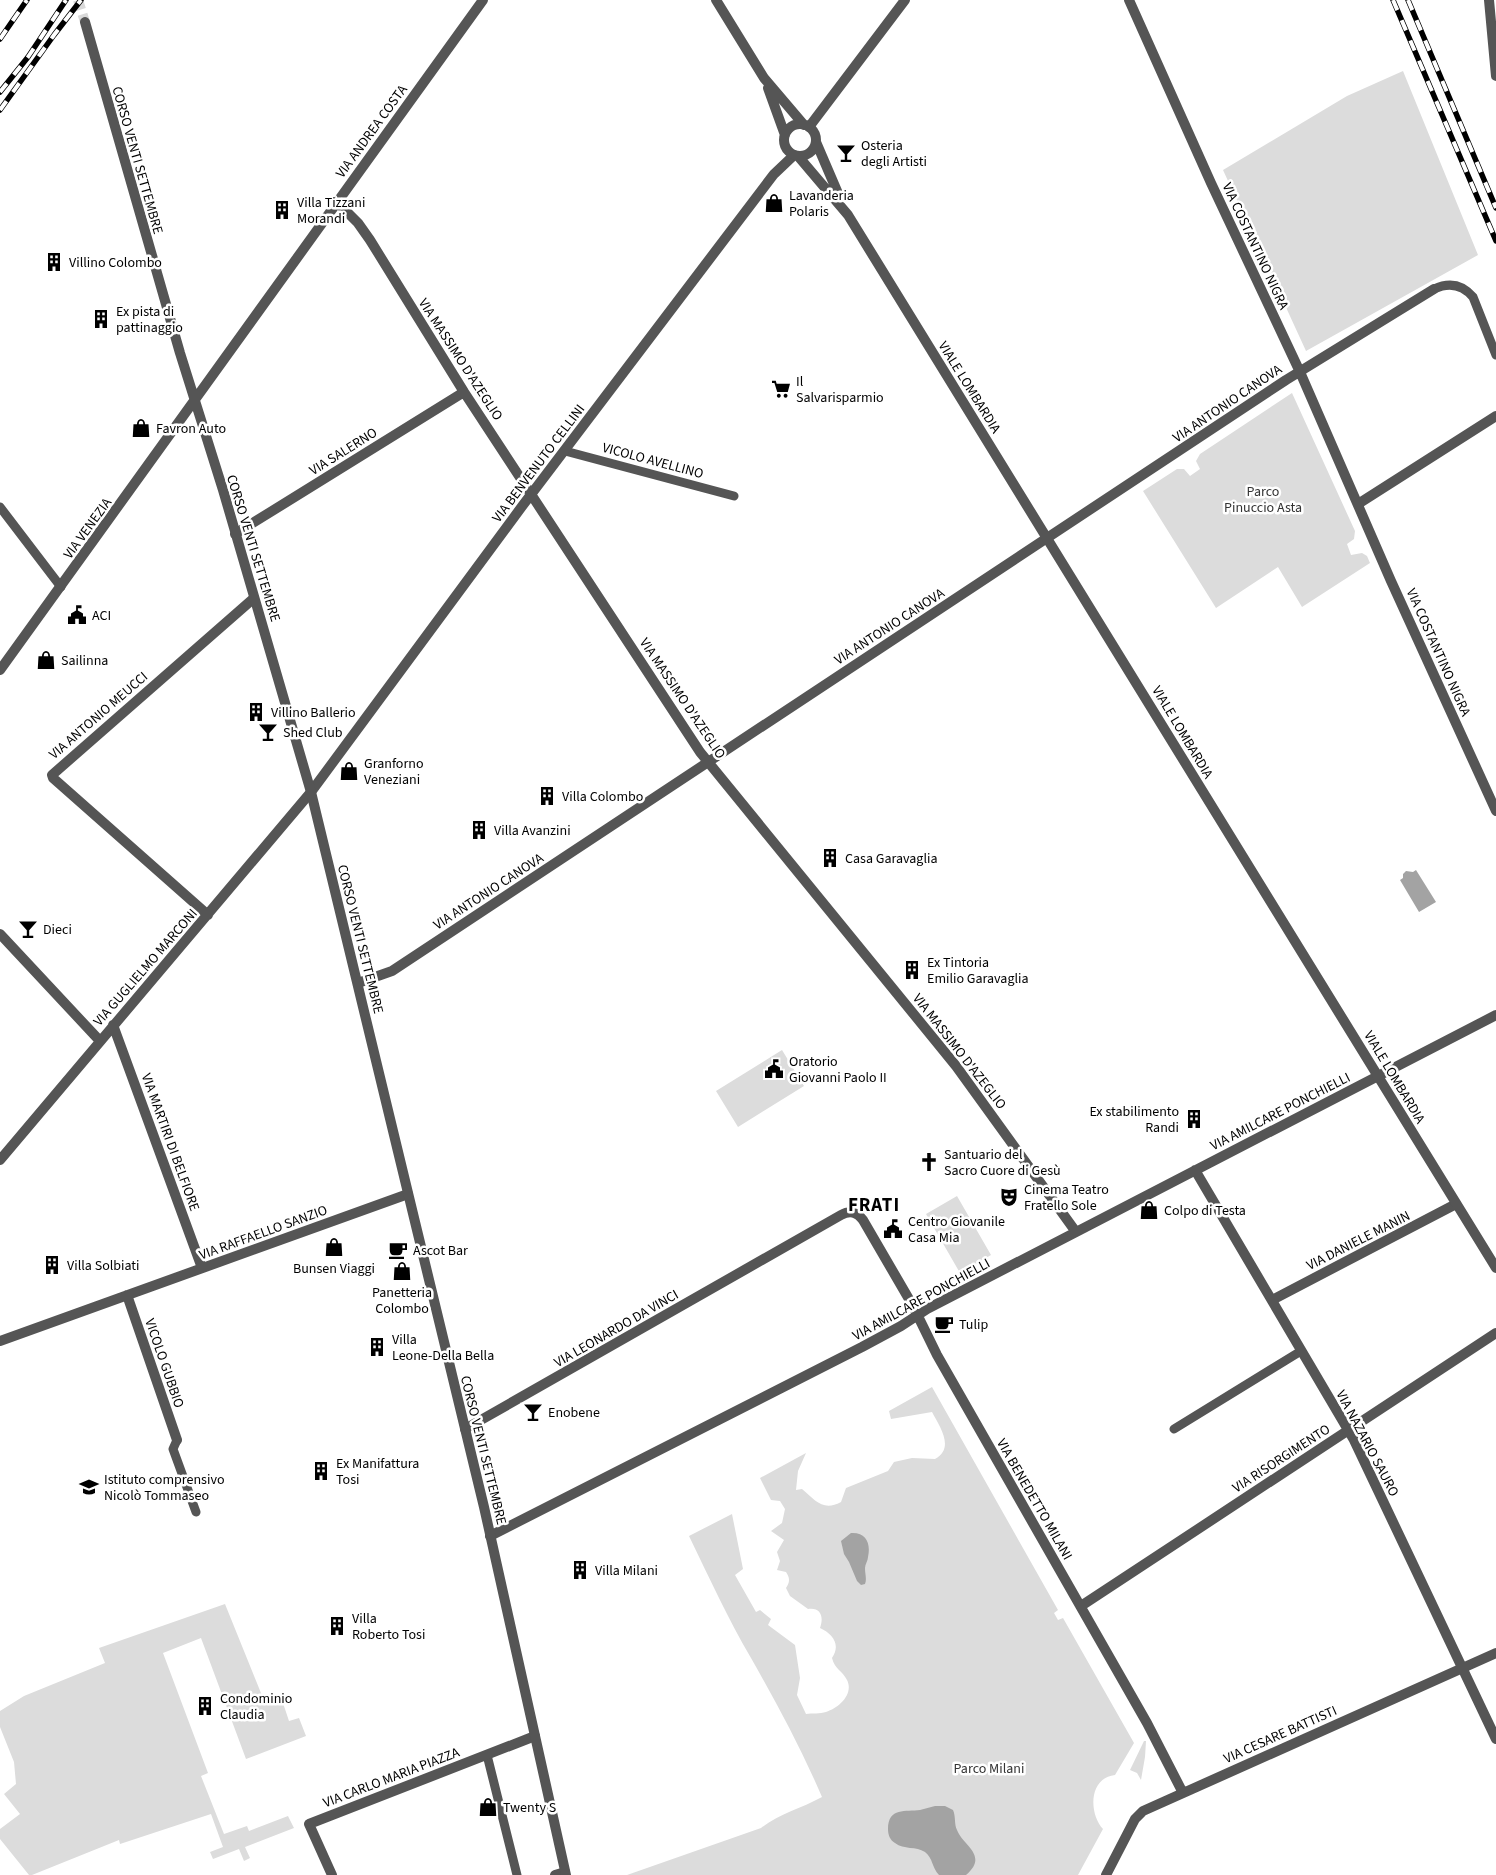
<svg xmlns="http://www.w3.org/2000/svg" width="1496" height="1875" font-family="'Source Sans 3',sans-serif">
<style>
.green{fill:#dcdcdc}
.water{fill:#a3a3a3}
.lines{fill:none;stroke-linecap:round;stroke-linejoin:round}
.tertiary-tunnel{stroke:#d9d9d9;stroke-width:10;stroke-dasharray:10 5;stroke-linecap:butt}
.service{stroke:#555;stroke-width:9}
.minor{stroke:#555;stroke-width:10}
.tertiary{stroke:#555;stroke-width:10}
.rail-casing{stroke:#000;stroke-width:5.5}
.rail{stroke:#fff;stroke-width:4;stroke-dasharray:11;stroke-linecap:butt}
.labels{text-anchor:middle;stroke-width:5;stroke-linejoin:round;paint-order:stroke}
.street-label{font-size:14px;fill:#000;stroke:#fff}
.poi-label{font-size:14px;fill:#000;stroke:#fff;text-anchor:start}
.park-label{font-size:14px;fill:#333;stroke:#fff}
.district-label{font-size:19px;font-weight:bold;letter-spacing:1px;fill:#000;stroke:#fff}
</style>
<rect width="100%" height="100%" fill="#fff"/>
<path class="green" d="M1403 71 1478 255 1306 351 1223 170 1347 96Z
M1292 393 1355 531 1354 539 1347 544 1351 555 1362 553 1367 556 1370 563 1302 607 1278 567 1216 608 1143 491 1177 469H1184L1190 476 1200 469 1196 461 1200 454Z
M782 1050 804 1086 738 1127 716 1091Z
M957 1196 991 1255 960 1273 926 1214Z
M932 1387 1058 1610 1054 1613 1058 1620 1063 1618 1134 1743 1115 1775C1088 1778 1089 1814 1103 1829L1078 1875H627L761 1828C779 1814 802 1808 822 1797 801 1748 777 1704 751 1658 728 1619 709 1577 689 1536L732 1514 743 1569 735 1575 756 1612 760 1610 771 1619 768 1625 795 1645 800 1678 797 1695 806 1714C812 1713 820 1714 826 1712 839 1708 854 1694 847 1680 842 1670 835 1670 832 1658 841 1645 833 1634 820 1628 824 1617 821 1607 808 1609L790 1596 786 1588C790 1582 790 1578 786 1572L777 1570 780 1561 777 1552 784 1540 771 1531 782 1523 785 1509 780 1501 771 1500 760 1478 806 1453 798 1471 796 1490 802 1489C815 1500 823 1512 841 1502L846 1488 888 1471 894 1462 912 1458 935 1459C955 1448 940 1427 932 1412L891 1419 889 1411Z
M225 1604 265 1703 281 1697 289 1721 299 1718 306 1736 246 1759 201 1638 163 1653 208 1773 201 1776 224 1834 247 1826 249 1831 288 1816 294 1828 245 1847 250 1858 244 1861 239 1849 213 1859 210 1852 223 1847 211 1814 120 1844 119 1840 32 1875H29L0 1839V1829L20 1814 4 1794 16 1784 14 1762 0 1727V1711L24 1696 105 1663 99 1648Z
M1144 1741H1146L1145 1757 1141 1780 1137 1773 1130 1770Z"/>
<path class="water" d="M1416 870 1436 902 1419 912 1400 880 1403 878V874L1406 871 1413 872Z
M851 1533C866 1532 871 1543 868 1557 868 1561 865 1564 865 1568 865 1574 867 1579 865 1584L861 1585 857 1581 849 1562 844 1554 841 1541Z
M935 1806H945L953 1810C956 1817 954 1824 957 1830 963 1846 989 1855 966 1875H939C932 1868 933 1858 925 1852 916 1846 904 1850 895 1843 890 1840 888 1835 888 1829 888 1807 906 1812 920 1810 925 1809 930 1807 935 1806Z"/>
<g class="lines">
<path class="tertiary-tunnel" d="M78 0 85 22"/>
<path class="service" d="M1434 289C1449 282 1462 284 1473 297L1496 355
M565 451 734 496
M0 507 61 587
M1174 1429 1301 1351
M177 1440 173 1449 196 1512
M487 1755 517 1875"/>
<path class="minor" d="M1129 0 1211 183 1300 372 1391 581 1496 811
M1489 0 1496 76
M809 127 905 0
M337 202 358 223 370 240 464 392 700 752 956 1066 1076 1232
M1358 504 1496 416
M235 534 464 392
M208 915 53 778 52 775 254 598
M0 934 100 1041
M358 983 392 971 1286 380 1434 289
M113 1025 202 1268
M0 1160 311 792 523 505 774 174 794 155
M1195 1170 1354 1440 1496 1739
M127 1295 177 1440
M1272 1300 1456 1204
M0 1341 408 1194
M465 1429 841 1215C850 1210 857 1212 863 1220L913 1306 937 1355 1147 1723 1183 1793
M490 1536 862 1347 901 1326 927 1309 1496 1015
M1081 1606 1496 1333
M332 1875 309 1824 535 1736
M555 1875 565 1872
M1106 1875 1135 1819 1143 1811 1496 1653"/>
<path class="tertiary" d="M716 0 764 78 804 125
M85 22 180 353 223 490 311 792 484 1507 566 1875
M768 88 785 135
M784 140a16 16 0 1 1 32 0a16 16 0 1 1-32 0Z
M816 142 840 198
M798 156 848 215 1496 1268
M0 670 483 0"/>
<g class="rail-casing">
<path id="rail" d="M1393 0 1496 241
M1408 0 1496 208
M0 39 27 0
M0 92 28 57 66 0
M0 110 54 35 81 0"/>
</g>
<use href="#rail" class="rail"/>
</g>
<defs>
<g id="bar-bare" transform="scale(1.5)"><path d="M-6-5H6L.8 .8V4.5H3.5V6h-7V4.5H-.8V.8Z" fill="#000" stroke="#fff" stroke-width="2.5" paint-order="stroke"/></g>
<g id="shop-bare" transform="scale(1.5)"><path d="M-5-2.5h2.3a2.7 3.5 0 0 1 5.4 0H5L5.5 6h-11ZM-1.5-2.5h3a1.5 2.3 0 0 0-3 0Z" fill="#000" stroke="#fff" stroke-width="2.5" paint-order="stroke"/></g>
<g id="building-bare" transform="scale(1.5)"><path d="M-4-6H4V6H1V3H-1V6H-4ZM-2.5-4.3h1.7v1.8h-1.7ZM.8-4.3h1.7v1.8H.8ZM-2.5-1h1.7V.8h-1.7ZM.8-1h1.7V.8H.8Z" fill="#000" stroke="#fff" stroke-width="2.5" paint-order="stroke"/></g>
<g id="supermarket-bare" transform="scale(1.5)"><path d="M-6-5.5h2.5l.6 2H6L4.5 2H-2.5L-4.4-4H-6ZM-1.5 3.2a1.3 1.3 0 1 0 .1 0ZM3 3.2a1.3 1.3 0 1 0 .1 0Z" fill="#000" stroke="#fff" stroke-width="2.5" paint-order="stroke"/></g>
<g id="civic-bare" transform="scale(1.5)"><path d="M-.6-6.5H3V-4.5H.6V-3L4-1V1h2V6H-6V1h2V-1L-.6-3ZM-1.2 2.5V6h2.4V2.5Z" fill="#000" stroke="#fff" stroke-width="2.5" paint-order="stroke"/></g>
<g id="church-bare" transform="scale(1.5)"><path d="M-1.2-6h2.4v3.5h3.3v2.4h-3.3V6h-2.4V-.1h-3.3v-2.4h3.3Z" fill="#000" stroke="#fff" stroke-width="2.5" paint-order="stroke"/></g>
<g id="theatre-bare" transform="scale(1.5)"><path d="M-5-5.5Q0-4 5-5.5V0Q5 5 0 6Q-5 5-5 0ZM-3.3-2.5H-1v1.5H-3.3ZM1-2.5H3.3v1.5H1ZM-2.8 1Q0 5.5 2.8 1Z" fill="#000" stroke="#fff" stroke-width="2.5" paint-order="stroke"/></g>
<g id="cafe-bare" transform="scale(1.5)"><path d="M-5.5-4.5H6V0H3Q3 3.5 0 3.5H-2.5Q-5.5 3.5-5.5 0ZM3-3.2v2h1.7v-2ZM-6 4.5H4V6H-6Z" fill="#000" stroke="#fff" stroke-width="2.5" paint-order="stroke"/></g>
<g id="school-bare" transform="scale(1.5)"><path d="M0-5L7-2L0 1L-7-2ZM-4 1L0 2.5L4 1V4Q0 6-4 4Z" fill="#000" stroke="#fff" stroke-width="2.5" paint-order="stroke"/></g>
</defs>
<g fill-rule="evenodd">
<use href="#bar-bare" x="846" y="153"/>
<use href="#shop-bare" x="774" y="203"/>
<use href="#building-bare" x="282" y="210"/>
<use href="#building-bare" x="54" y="262"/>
<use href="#building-bare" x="101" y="319"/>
<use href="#supermarket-bare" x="781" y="389"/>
<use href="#shop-bare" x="141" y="428"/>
<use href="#civic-bare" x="77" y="615"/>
<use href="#shop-bare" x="46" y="660"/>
<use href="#building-bare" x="256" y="712"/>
<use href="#bar-bare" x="268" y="732"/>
<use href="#shop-bare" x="349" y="771"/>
<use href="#building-bare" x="547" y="796"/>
<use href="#building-bare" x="479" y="830"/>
<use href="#building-bare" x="830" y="858"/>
<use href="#bar-bare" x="28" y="929"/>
<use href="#building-bare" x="912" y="970"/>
<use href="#civic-bare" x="774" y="1069"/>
<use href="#building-bare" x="1194" y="1119"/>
<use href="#church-bare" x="929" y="1162"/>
<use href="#theatre-bare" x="1009" y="1197"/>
<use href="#shop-bare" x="1149" y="1210"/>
<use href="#civic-bare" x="893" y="1229"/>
<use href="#shop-bare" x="334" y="1247"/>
<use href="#cafe-bare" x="398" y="1250"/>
<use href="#building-bare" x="52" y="1265"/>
<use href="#shop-bare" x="402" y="1271"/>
<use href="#cafe-bare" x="944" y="1324"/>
<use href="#building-bare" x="377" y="1347"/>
<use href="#bar-bare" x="533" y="1412"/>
<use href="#building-bare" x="321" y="1471"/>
<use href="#school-bare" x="89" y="1487"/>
<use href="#building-bare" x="580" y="1570"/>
<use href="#building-bare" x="337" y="1626"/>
<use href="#building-bare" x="205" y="1706"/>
<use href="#shop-bare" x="488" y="1807"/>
</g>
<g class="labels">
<g class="street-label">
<text transform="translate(371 131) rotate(-54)" y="5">VIA ANDREA COSTA</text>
<text transform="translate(138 160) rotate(74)" y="5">CORSO VENTI SETTEMBRE</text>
<text transform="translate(1256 246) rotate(65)" y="5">VIA COSTANTINO NIGRA</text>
<text transform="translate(461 359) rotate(57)" y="5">VIA MASSIMO D'AZEGLIO</text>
<text transform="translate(970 387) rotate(58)" y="5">VIALE LOMBARDIA</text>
<text transform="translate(1227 403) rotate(-34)" y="5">VIA ANTONIO CANOVA</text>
<text transform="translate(343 451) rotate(-32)" y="5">VIA SALERNO</text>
<text transform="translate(653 460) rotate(15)" y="5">VICOLO AVELLINO</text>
<text transform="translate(538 463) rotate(-53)" y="5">VIA BENVENUTO CELLINI</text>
<text transform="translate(87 528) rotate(-54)" y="5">VIA VENEZIA</text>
<text transform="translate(254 548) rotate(73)" y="5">CORSO VENTI SETTEMBRE</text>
<text transform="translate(889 626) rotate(-33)" y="5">VIA ANTONIO CANOVA</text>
<text transform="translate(1439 652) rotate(66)" y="5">VIA COSTANTINO NIGRA</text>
<text transform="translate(683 698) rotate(56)" y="5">VIA MASSIMO D'AZEGLIO</text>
<text transform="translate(98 715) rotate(-41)" y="5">VIA ANTONIO MEUCCI</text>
<text transform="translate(1183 732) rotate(59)" y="5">VIALE LOMBARDIA</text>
<text transform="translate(488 891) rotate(-33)" y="5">VIA ANTONIO CANOVA</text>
<text transform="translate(361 939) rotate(76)" y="5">CORSO VENTI SETTEMBRE</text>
<text transform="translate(145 967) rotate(-49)" y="5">VIA GUGLIELMO MARCONI</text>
<text transform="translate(960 1051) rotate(52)" y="5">VIA MASSIMO D'AZEGLIO</text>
<text transform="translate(1395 1077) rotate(59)" y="5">VIALE LOMBARDIA</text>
<text transform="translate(1280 1111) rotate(-27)" y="5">VIA AMILCARE PONCHIELLI</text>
<text transform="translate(171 1142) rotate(70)" y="5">VIA MARTIRI DI BELFIORE</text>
<text transform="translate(263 1232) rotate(-20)" y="5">VIA RAFFAELLO SANZIO</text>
<text transform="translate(1358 1240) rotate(-27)" y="5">VIA DANIELE MANIN</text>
<text transform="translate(921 1299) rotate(-29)" y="5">VIA AMILCARE PONCHIELLI</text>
<text transform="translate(616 1328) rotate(-30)" y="5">VIA LEONARDO DA VINCI</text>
<text transform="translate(165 1363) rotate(71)" y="5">VICOLO GUBBIO</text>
<text transform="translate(1368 1443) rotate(62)" y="5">VIA NAZARIO SAURO</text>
<text transform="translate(484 1450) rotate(76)" y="5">CORSO VENTI SETTEMBRE</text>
<text transform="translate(1281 1458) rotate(-33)" y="5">VIA RISORGIMENTO</text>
<text transform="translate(1035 1499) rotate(60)" y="5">VIA BENEDETTO MILANI</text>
<text transform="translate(1280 1734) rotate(-24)" y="5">VIA CESARE BATTISTI</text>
<text transform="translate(391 1777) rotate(-21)" y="5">VIA CARLO MARIA PIAZZA</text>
</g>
<g class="poi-label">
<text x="861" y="150">Osteria<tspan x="861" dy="16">degli Artisti</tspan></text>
<text x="789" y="200">Lavanderia<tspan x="789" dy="16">Polaris</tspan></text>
<text x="297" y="207">Villa Tizzani<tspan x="297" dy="16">Morandi</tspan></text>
<text x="69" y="267">Villino Colombo</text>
<text x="116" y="316">Ex pista di<tspan x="116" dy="16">pattinaggio</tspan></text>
<text x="796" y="386">Il<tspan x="796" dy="16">Salvarisparmio</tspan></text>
<text x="156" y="433">Favron Auto</text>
<text x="92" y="620">ACI</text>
<text x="61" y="665">Sailinna</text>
<text x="271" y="717">Villino Ballerio</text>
<text x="283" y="737">Shed Club</text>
<text x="364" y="768">Granforno<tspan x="364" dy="16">Veneziani</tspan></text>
<text x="562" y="801">Villa Colombo</text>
<text x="494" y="835">Villa Avanzini</text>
<text x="845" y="863">Casa Garavaglia</text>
<text x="43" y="934">Dieci</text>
<text x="927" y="967">Ex Tintoria<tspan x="927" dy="16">Emilio Garavaglia</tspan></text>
<text x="789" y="1066">Oratorio<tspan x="789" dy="16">Giovanni Paolo II</tspan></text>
<text x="1179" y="1116" text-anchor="end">Ex stabilimento<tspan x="1179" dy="16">Randi</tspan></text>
<text x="944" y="1159">Santuario del<tspan x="944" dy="16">Sacro Cuore di Gesù</tspan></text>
<text x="1024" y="1194">Cinema Teatro<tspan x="1024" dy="16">Fratello Sole</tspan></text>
<text x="1164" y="1215">Colpo di Testa</text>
<text x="908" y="1226">Centro Giovanile<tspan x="908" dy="16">Casa Mia</tspan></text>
<text x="413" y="1255">Ascot Bar</text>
<text x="67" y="1270">Villa Solbiati</text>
<text x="334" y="1273" text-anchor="middle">Bunsen Viaggi</text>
<text x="402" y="1297" text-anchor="middle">Panetteria<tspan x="402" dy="16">Colombo</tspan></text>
<text x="959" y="1329">Tulip</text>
<text x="392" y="1344">Villa<tspan x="392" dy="16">Leone-Della Bella</tspan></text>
<text x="548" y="1417">Enobene</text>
<text x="336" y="1468">Ex Manifattura<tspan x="336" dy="16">Tosi</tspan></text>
<text x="104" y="1484">Istituto comprensivo<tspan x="104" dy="16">Nicolò Tommaseo</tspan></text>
<text x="595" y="1575">Villa Milani</text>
<text x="352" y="1623">Villa<tspan x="352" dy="16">Roberto Tosi</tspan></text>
<text x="220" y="1703">Condominio<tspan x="220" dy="16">Claudia</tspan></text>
<text x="503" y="1812">Twenty S</text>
</g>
<g class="park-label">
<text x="1263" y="496">Parco<tspan x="1263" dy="16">Pinuccio Asta</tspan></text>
<text x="989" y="1773">Parco Milani</text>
</g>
<g class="district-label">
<text x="874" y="1211">FRATI</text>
</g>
</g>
</svg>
